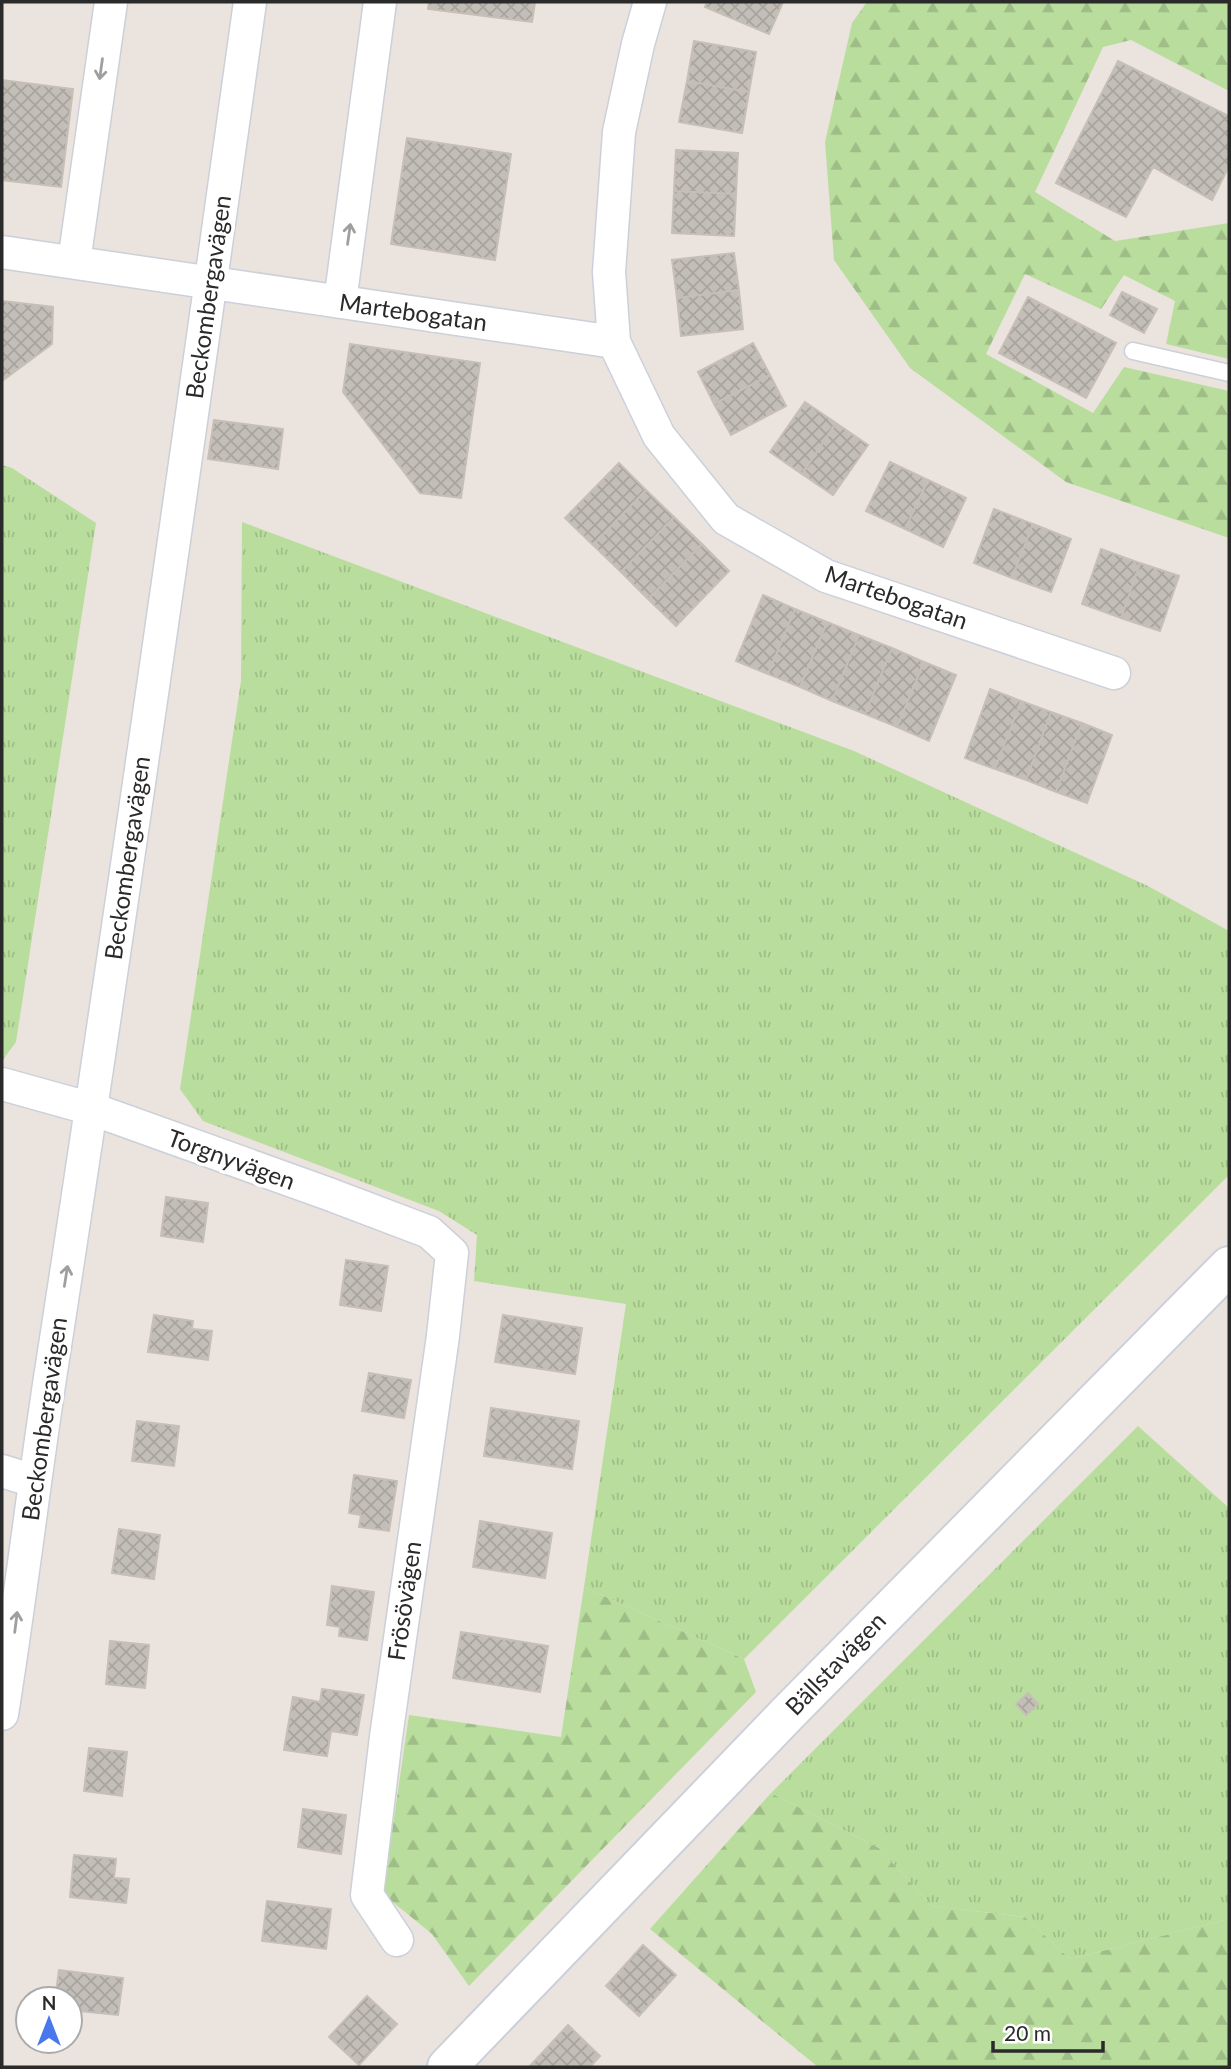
<svg xmlns="http://www.w3.org/2000/svg" width="1231" height="2069" font-family="Lato,sans-serif">
<style>
.forest{fill:url(#forest-firs)}
.park{fill:url(#park-tufts)}
.building{fill:url(#building-cross-hatch);stroke:#c6bfb7;stroke-width:2}
.lines{fill:none;stroke-linecap:round;stroke-linejoin:round}
.lane-casing{stroke:#cbd0da;stroke-width:19}
.street-casing{stroke:#cbd0da;stroke-width:35}
.secondary-casing{stroke:#cbd0da;stroke-width:42}
.lane{stroke:#fff;stroke-width:16}
.street{stroke:#fff;stroke-width:32}
.secondary{stroke:#fff;stroke-width:38}
.oneway{stroke:#9f9f9f}
.labels{text-anchor:middle;stroke-width:7;stroke-linejoin:round;paint-order:stroke}
.street-label{font-size:24px;fill:#2a2a2a;stroke:#fff}
</style>
<defs>
<pattern id="forest-firs" width="22" height="20" patternUnits="userSpaceOnUse" patternTransform="scale(1.75)"><rect width="22" height="20" fill="#b9dd9d"/><path d="M5 1l3.5 6h-7zM16 11l3.5 6h-7z" fill="#9fbe87"/></pattern>
<pattern id="park-tufts" width="24" height="20" patternUnits="userSpaceOnUse" patternTransform="scale(1.75)"><rect width="24" height="20" fill="#b9dd9d"/><path d="M3 7l-1-3M5 7V3M7 7l1-3M15 17l-1-3M17 17v-4M19 17l1-3" fill="none" stroke="#9fbe87"/></pattern>
<pattern id="building-cross-hatch" width="8" height="8" patternUnits="userSpaceOnUse" patternTransform="scale(1.75)"><rect width="8" height="8" fill="#c3bfb8"/><path d="M0 0l8 8M0 8l8-8" fill="none" stroke="#a8a49e"/></pattern>
</defs>
<rect width="100%" height="100%" fill="#ebe3dd"/>
<path class="forest" d="M867 2H1229V91L1131 40 1103 47 1035 192 1115 241 1229 223V359L1166 344 1175 301 1124 275 1101 309 1025 274 986 354 1093 413 1124 367 1229 391V538L1066 482 910 368 834 260 825 142 852 23Z
M584 1587 744 1659 756 1692 469 1986 432 1934 383 1894 409 1715 561 1737Z
M771 1793 879 1848 932 1906 1025 1917 1070 1959 1229 1919V2067H818L650 1929Z"/>
<path class="park" d="M2 465 12 468 96 523 16 1042 2 1061Z
M242 522 854 751 1148 886 1229 931V1175L744 1659 584 1587 626 1304 474 1281 477 1235 439 1211 203 1121 180 1089 241 681Z
M1138 1426 1229 1508V1919L1070 1959 1025 1917 932 1906 879 1848 771 1793Z"/>
<path class="building" d="M429 2H535L532 22 428 9Z
M707 2H783L769 34 705 7Z
M694 41 756 52 749 92 687 81Z
M1118 61 1229 116V166L1212 200 1153 167 1126 217 1056 183Z
M2 80 73 89 61 187 2 180Z
M687 81 749 92 742 133 679 122Z
M407 138 511 154 495 260 391 244Z
M676 150 738 153 736 194 674 191Z
M674 191 736 194 734 236 672 233Z
M734 253 739 290 677 298 672 260Z
M739 290 743 329 681 336 677 298Z
M1122 292 1157 309 1144 333 1110 315Z
M1028 297 1116 343 1086 398 999 353Z
M2 301 53 307 52 344 2 381Z
M753 343 770 375 714 404 698 372Z
M350 344 480 363 461 498 420 493 343 392Z
M770 375 786 406 731 435 714 404Z
M805 402 836 423 802 474 770 452Z
M214 420 283 429 278 469 208 459Z
M836 423 868 445 833 495 802 474Z
M890 462 928 480 905 529 866 511Z
M619 463 646 490 593 545 565 518Z
M928 480 966 498 943 547 905 529Z
M646 490 674 517 621 572 593 545Z
M994 509 1033 524 1012 578 974 563Z
M674 517 702 544 648 599 621 572Z
M1033 524 1071 539 1051 592 1012 578Z
M702 544 729 571 676 626 648 599Z
M1101 549 1140 563 1121 618 1082 604Z
M1140 563 1179 576 1160 631 1121 618Z
M763 595 795 609 768 674 736 661Z
M795 609 827 622 800 687 768 674Z
M827 622 859 635 832 701 800 687Z
M859 635 892 648 865 714 832 701Z
M892 648 924 662 897 727 865 714Z
M924 662 956 675 929 741 897 727Z
M990 689 1021 701 995 769 965 758Z
M1021 701 1051 712 1026 780 995 769Z
M1051 712 1082 723 1056 792 1026 780Z
M1082 723 1112 735 1087 803 1056 792Z
M166 1197 208 1203 203 1242 161 1236Z
M346 1260 388 1266 381 1311 340 1305Z
M154 1315 193 1321 192 1329 212 1331 208 1360 148 1352Z
M503 1315 582 1328 575 1374 495 1362Z
M369 1373 411 1380 404 1418 362 1411Z
M491 1408 579 1421 572 1469 484 1456Z
M137 1421 179 1426 174 1466 132 1461Z
M354 1475 397 1481 389 1531 359 1527 361 1515 349 1513Z
M480 1521 552 1533 545 1578 473 1567Z
M119 1529 160 1535 154 1579 112 1573Z
M332 1586 374 1592 367 1640 339 1636 340 1627 327 1625Z
M461 1632 548 1646 540 1692 453 1678Z
M110 1641 149 1645 145 1688 106 1684Z
M322 1689 364 1695 357 1735 331 1731 327 1756 284 1750 293 1697 320 1702Z
M1028 1693 1038 1704 1026 1715 1016 1704Z
M89 1748 127 1752 122 1796 84 1791Z
M303 1809 346 1815 341 1854 298 1847Z
M74 1855 116 1859 114 1878 129 1879 126 1903 70 1897Z
M267 1901 331 1909 326 1949 262 1941Z
M643 1945 676 1975 639 2016 606 1986Z
M59 1970 123 1978 118 2015 70 2010V1999H55Z
M367 1996 397 2024 359 2065 329 2037Z
M568 2025 600 2056 590 2067H529Z"/>
<g class="lines">
<g class="lane-casing">
<path id="lane" d="M1133 351 1229 373"/>
</g>
<g class="street-casing">
<path id="street" d="M650 2 638 44 619 132 609 272 614 342 659 436 726 519 826 576 1114 673
M2 252 614 342
M74 262 111 2
M340 302 380 2
M2 1084 92 1109 326 1193 429 1232 452 1253 443 1336 386 1737 367 1895 397 1940
M2 1471 34 1481
M2 1714C20 1602 33 1490 50 1378 121 920 186 461 250 2"/>
</g>
<g class="secondary-casing">
<path id="secondary" d="M447 2067 788 1713 1229 1266"/>
</g>
<use href="#lane" class="lane"/>
<use href="#street" class="street"/>
<use href="#secondary" class="secondary"/>
</g>
<defs><path id="oneway-shaft" d="M-6 0H5M1.5-3L5.5 0L1.5 3" fill="none" stroke-width="1.6" stroke-linecap="round" stroke-linejoin="round" transform="scale(1.75)"/></defs>
<g class="oneway">
<use href="#oneway-shaft" transform="translate(101 69) rotate(98)"/>
<use href="#oneway-shaft" transform="translate(349 234) rotate(-82)"/>
<use href="#oneway-shaft" transform="translate(66 1276) rotate(-81)"/>
<use href="#oneway-shaft" transform="translate(16 1622) rotate(-83)"/>
</g>
<g class="labels">
<g class="street-label">
<text transform="translate(209 297) rotate(-82)" y="8">Beckombergavägen</text>
<text transform="translate(413 313) rotate(8)" y="8">Martebogatan</text>
<text transform="translate(896 598) rotate(19)" y="8">Martebogatan</text>
<text transform="translate(128 858) rotate(-82)" y="8">Beckombergavägen</text>
<text transform="translate(231 1160) rotate(20)" y="8">Torgnyvägen</text>
<text transform="translate(45 1419) rotate(-82)" y="8">Beckombergavägen</text>
<text transform="translate(405 1601) rotate(-82)" y="8">Frösövägen</text>
<text transform="translate(836 1664) rotate(-46)" y="8">Bällstavägen</text>
</g>
</g>
<rect width="1231" height="2069" fill="none" stroke="#2a2a2a" stroke-width="7"/>
<g transform="translate(49 2020)"><circle r="33" fill="#ffffff" stroke="#aaaaaa" stroke-width="2"/>
<path d="M0-5L12 26L0 18L-12 26Z" fill="#4977ec"/>
<text y="-10" font-size="19" font-weight="bold" text-anchor="middle" fill="#2a2a2a">N</text>
</g>
<path d="M993 2041v10h110v-10" fill="none" stroke="#2a2a2a" stroke-width="3.5"/>
<text x="1004" y="2041" font-size="21" fill="#2a2a2a" stroke="#ffffff" stroke-width="5" paint-order="stroke">20 m</text>
</svg>
